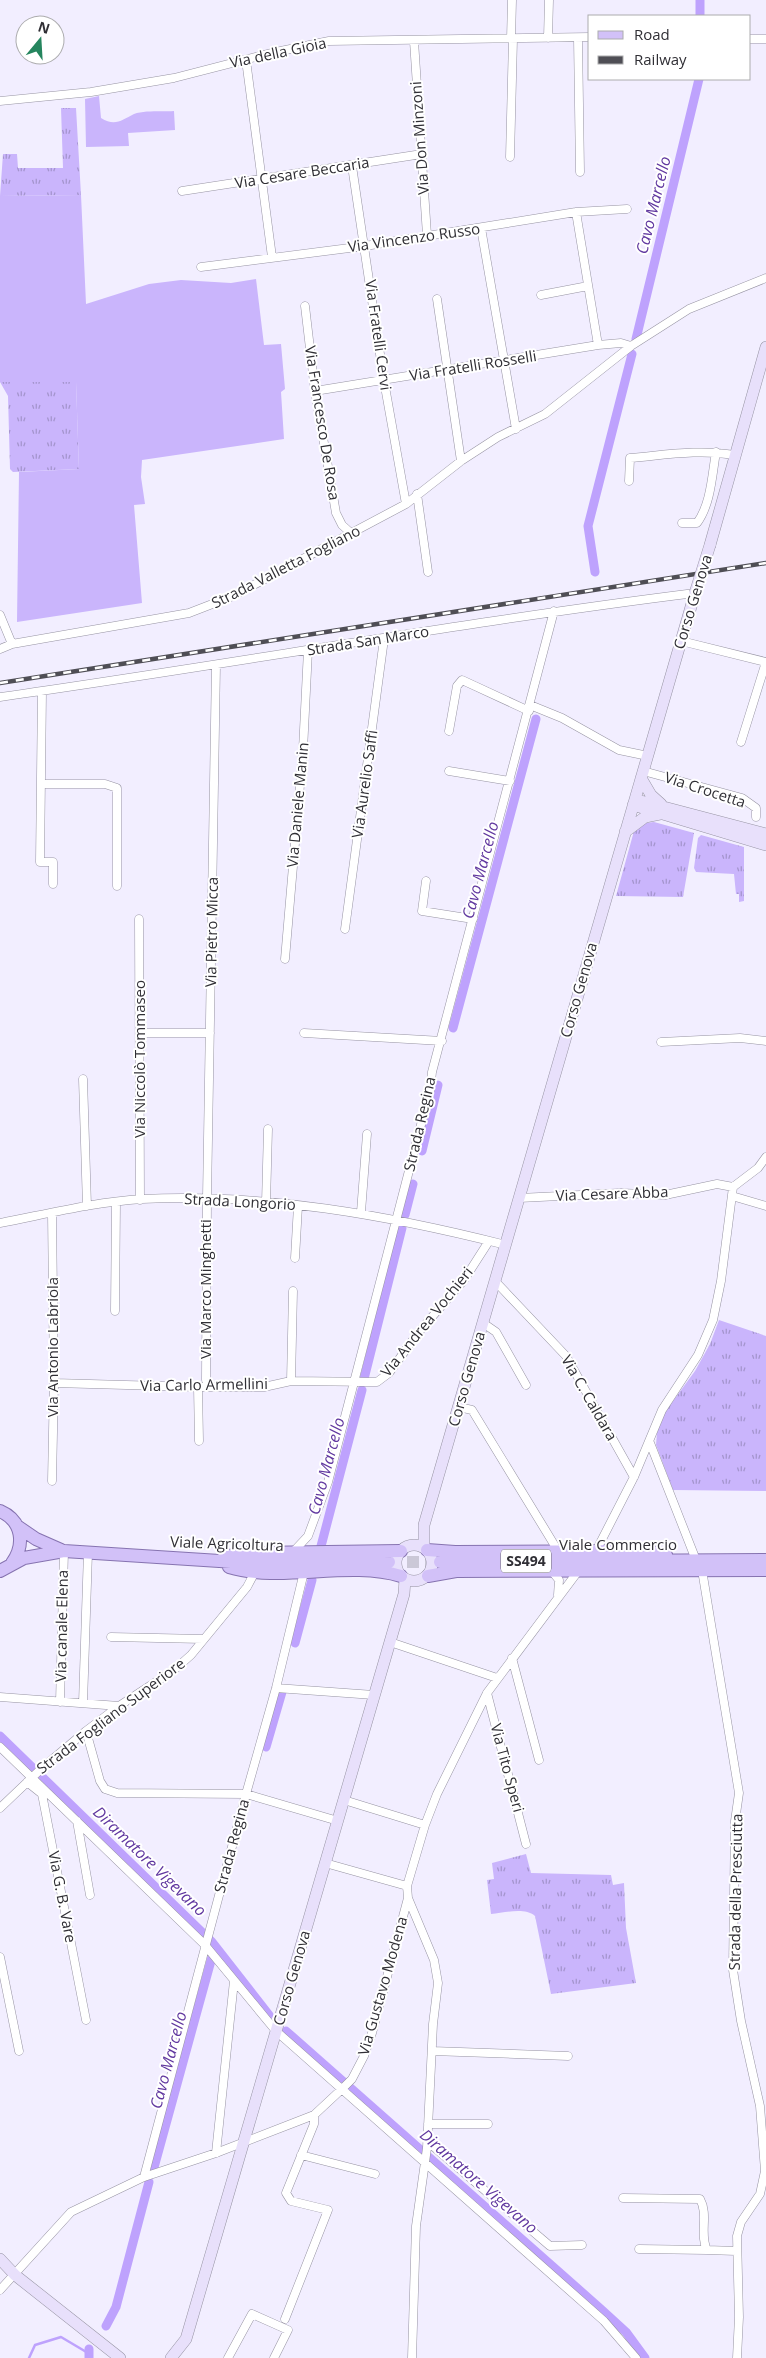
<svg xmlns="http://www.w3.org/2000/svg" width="766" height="2358" font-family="'Open Sans',sans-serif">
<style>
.grass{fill:url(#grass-tufts)}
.garden{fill:#cab5fc}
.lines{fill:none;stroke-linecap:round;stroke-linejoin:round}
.stream{stroke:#bea2fd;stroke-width:2.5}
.canal{stroke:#bea2fd;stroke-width:9}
.primary-tunnel{stroke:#cbc8d7;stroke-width:12;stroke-dasharray:12 6;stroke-linecap:butt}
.street-casing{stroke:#9794a3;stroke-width:9}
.secondary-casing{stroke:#9794a3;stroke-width:12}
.primary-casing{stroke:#8673b0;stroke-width:14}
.street{stroke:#fff;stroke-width:8}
.secondary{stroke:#e8e0fb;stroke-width:11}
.primary{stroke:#d2c1f8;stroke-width:12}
.rail-casing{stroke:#4f4e55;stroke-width:4.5}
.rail{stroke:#fff;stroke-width:2.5;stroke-dasharray:8;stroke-linecap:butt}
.secondary-bridge-casing{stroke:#9794a3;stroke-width:12;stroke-linecap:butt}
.secondary-bridge{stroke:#e8e0fb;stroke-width:11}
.labels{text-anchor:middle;stroke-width:4;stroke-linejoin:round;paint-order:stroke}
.shield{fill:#fff;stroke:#6e6d72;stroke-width:1}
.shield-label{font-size:14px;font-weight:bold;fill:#302f35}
.street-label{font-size:15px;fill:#302f35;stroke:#fff}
.water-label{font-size:16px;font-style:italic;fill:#60379f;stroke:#fff}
</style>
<defs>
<pattern id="grass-tufts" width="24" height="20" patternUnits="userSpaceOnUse" patternTransform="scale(1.25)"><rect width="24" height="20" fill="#cab5fc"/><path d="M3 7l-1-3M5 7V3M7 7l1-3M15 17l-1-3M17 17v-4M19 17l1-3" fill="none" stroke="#a494cd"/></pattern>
</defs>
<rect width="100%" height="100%" fill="#f2eeff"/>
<path class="grass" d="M61 108H76L81 195 0 196 3 154H17L18 168H63Z
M0 382H76L79 469 13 472 10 469 8 396Z
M654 822 694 833 683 897 616 896 634 831 645 823Z
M701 835 744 847V901L739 902V894H736L734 874 696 872 694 868 698 838Z
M719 1320 766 1336V1491L673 1490 656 1445 657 1433 662 1416 695 1371 710 1344Z
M526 1854 531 1873 611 1875 613 1885 624 1883 626 1928 636 1983 551 1994 535 1916C524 1907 505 1913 491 1914L487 1880 494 1879 492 1863Z"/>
<path class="garden" d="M99 96 101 118C115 127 122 120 134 114 145 110 163 112 174 111L175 130 128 133 129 146 86 147 85 99Z
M81 195 86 304 149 284 181 280 231 283 256 279 264 345 281 344 285 389 281 392 284 439 142 460 141 477 145 504 134 505 142 603 17 622 19 472 79 469 76 382H0V196Z"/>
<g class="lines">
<path class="stream" d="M29 2358 35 2345 61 2337 88 2353"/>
<path class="canal" d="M700 0V16
M636 339 699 79
M595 572 588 526 632 354
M453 1028 536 719
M422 1151 438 1085
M405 1215 413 1184
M364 1379 402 1228
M320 1550 362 1390
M295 1643 312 1580
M0 1736 212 1942 269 2015
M266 1747 282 1692
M286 2031 602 2310 626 2332 645 2358
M153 2171 212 1957
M106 2326 116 2307 149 2182
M89 2358V2349"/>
<path class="primary-tunnel" d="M389 1562H440"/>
<g class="street-casing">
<path id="street" d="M548 38 549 0
M578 38 580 172
M511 39 512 0
M750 39H766
M414 41 427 235
M246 60 272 257
M0 101 91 92 174 78 271 53 329 41 590 37
M510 157 513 39
M352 166 384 381 406 504
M182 191 422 154
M576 212 598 345
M481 228 516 429
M201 267 365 246 576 212 627 209
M541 295 588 286
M437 299 461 461
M305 306 315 391 336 513 342 525 352 534
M315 391 598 345 621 343 631 346
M629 481 630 458C665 455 700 449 734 455
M417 494 428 572
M682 523H697C711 504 712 475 716 452
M0 615 12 644
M681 641 766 662
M0 649 12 644 189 613 233 596 406 504 461 461 498 437 545 414 631 346 689 309 766 278
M42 691 40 862H53V884
M0 697C232 664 463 622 695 593
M530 705 562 718 619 750 648 756
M449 731 457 686 462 680 529 711
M741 742 766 662
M449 771 510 781
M643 771 742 798 756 808V817
M41 784H105L117 788V886
M426 881 422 911 473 919
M139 919 140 1200
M345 929 384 639
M285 959 303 750 308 650
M140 1033H210
M304 1033 442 1041
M661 1042 740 1038 766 1041
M83 1079 87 1206
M732 1196 766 1206
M519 1198 621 1193 665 1195 717 1184 733 1187
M266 1203 268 1129
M361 1212 367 1134
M0 1223C47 1214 94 1202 142 1199 265 1193 387 1215 506 1245
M295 1258 298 1206
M495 1281 566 1356 634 1477
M115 1311 116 1203
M483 1323 496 1332 526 1385
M206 1380 207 1198 216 665
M291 1381 293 1291
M54 1383 198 1387H264L291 1381 377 1382 389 1373 418 1333 464 1280 489 1241
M198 1387 199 1441
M459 1407 472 1410 555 1546
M650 1443 696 1560
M52 1481 54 1383 52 1213
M596 1551 634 1477 662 1410 698 1355 713 1320 721 1281 733 1187 758 1168 766 1157
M293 1552 308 1536 328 1482 430 1090 432 1072 554 611
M551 1570 559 1580 558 1595
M702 1570 739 1793 735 1821 733 1970 741 2021 760 2106 765 2171 760 2194 741 2222 737 2236 739 2317 737 2358
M111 1637 203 1639
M390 1642 497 1678
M512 1658 539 1760
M276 1688 374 1695
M487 1693 526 1844
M0 1697 119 1706
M60 1702 64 1551
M83 1703 88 1552
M86 1731 100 1781 105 1789 117 1793 246 1794 338 1821
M0 1747 205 1945 276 2031 604 2321 636 2358
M27 1782 42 1794 86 2020
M344 1800 425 1825
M0 1808 41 1769 86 1731 119 1706 174 1670 191 1655 247 1587 255 1572
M77 1821 90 1895
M325 1863 407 1886
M0 1957 19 2051
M432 2051 568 2056
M428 2124H488
M427 2141 550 2246 582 2245
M216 2153 234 1981
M301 2155 375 2174
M144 2177 246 1794 276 1688 304 1572
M623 2198 700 2199C709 2215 699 2234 707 2250L736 2251
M639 2249 707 2250
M0 2290 71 2212 144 2177 216 2153 314 2115 343 2088 352 2079 364 2056 372 2033 408 1898
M285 2319 328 2210 291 2201 286 2193 314 2124V2115
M228 2358 252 2314 288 2330 274 2358
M412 2358 416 2226 427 2148 433 2024 438 1983 434 1960 408 1898 407 1886 425 1825 437 1794 487 1693 579 1570"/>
</g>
<g class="secondary-casing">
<path id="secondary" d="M710 545 766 347
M641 778 651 795 661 804
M637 800 766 834
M633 805 766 845
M625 832 645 817 660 814
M396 1563a18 18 0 1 1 36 0a18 18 0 1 1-36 0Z
M424 1548V1525L695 593
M0 2259 15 2275 120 2358
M171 2358 186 2339 404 1594 405 1579"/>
</g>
<g class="primary-casing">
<path id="primary" d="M0 1511C23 1521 25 1545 12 1563
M17 1526 36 1539 61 1550
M427 1550 455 1552 647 1551 666 1555
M224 1557 245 1553 401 1551
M440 1562 766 1560
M229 1567C282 1583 348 1560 401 1576
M0 1571 24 1558 64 1551 235 1562H389
M428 1576 456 1571 766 1570"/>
</g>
<use href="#street" class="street"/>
<use href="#secondary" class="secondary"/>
<use href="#primary" class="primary"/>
<g class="rail-casing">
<path id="rail" d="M0 683 766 563"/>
</g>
<use href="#rail" class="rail"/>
<g class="secondary-bridge-casing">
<path id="secondary-bridge" d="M695 593 710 545"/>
</g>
<use href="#secondary-bridge" class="secondary-bridge"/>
</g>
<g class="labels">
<rect class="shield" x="501" y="1549.5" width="50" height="23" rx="4"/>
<g class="shield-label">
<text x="526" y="1566">SS494</text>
</g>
<g class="street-label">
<text transform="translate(278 53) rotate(-12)" y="5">Via della Gioia</text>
<text transform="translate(420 138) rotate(-94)" y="5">Via Don Minzoni</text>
<text transform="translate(302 173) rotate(-9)" y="5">Via Cesare Beccaria</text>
<text transform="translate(414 238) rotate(-8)" y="5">Via Vincenzo Russo</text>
<text transform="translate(378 335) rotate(82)" y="5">Via Fratelli Cervi</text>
<text transform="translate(473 366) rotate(-9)" y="5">Via Fratelli Rosselli</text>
<text transform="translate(322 423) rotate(81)" y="5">Via Francesco De Rosa</text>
<text transform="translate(286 567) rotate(-27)" y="5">Strada Valletta Fogliano</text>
<text transform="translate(693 602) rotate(-73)" y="5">Corso Genova</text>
<text transform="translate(368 641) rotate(-9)" y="5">Strada San Marco</text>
<text transform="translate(365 784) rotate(-82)" y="5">Via Aurelio Saffi</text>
<text transform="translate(705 790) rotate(18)" y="5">Via Crocetta</text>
<text transform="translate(298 805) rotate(-85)" y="5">Via Daniele Manin</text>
<text transform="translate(212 932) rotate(-89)" y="5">Via Pietro Micca</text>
<text transform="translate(579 990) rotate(-74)" y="5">Corso Genova</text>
<text transform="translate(140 1059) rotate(-90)" y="5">Via Niccolò Tommaseo</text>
<text transform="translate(420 1124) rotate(-77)" y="5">Strada Regina</text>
<text transform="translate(612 1194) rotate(-2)" y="5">Via Cesare Abba</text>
<text transform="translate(240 1202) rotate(3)" y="5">Strada Longorio</text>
<text transform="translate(206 1289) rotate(-90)" y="5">Via Marco Minghetti</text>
<text transform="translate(427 1322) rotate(-51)" y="5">Via Andrea Vochieri</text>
<text transform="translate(53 1347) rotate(-90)" y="5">Via Antonio Labriola</text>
<text transform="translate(467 1379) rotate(-74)" y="5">Corso Genova</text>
<text transform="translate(204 1385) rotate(-1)" y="5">Via Carlo Armellini</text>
<text transform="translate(589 1398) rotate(60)" y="5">Via C. Caldara</text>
<text transform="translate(227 1544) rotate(2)" y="5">Viale Agricoltura</text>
<text x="618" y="1550">Viale Commercio</text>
<text transform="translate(62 1626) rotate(-89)" y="5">Via canale Elena</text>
<text transform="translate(111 1716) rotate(-37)" y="5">Strada Fogliano Superiore</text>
<text transform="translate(507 1768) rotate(75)" y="5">Via Tito Speri</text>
<text transform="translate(232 1846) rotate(-75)" y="5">Strada Regina</text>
<text transform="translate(736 1892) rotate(-89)" y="5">Strada della Presciutta</text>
<text transform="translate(62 1897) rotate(79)" y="5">Via G. B. Vare</text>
<text transform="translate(292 1978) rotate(-74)" y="5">Corso Genova</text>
<text transform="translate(383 1986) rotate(-74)" y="5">Via Gustavo Modena</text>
</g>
<g class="water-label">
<text transform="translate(653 205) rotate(-76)" y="6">Cavo Marcello</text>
<text transform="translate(480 870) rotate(-75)" y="6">Cavo Marcello</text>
<text transform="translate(326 1466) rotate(-75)" y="6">Cavo Marcello</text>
<text transform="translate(150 1861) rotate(44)" y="6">Diramatore Vigevano</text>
<text transform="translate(168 2060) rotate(-75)" y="6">Cavo Marcello</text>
<text transform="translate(479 2181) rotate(41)" y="6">Diramatore Vigevano</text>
</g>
</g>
<rect x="588" y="15" width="162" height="65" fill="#ffffff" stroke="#acacae"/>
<rect x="598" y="31" width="25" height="8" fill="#d2c1f8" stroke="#acacae"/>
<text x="634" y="40" font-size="15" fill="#302f35">Road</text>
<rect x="598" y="56" width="25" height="8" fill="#4f4e55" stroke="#acacae"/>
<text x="634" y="65" font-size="15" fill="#302f35">Railway</text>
<g transform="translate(40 40) rotate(18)"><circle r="24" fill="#ffffff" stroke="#acacae"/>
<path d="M0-4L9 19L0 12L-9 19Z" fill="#25855e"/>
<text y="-8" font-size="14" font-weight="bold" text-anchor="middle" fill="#302f35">N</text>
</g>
</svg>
